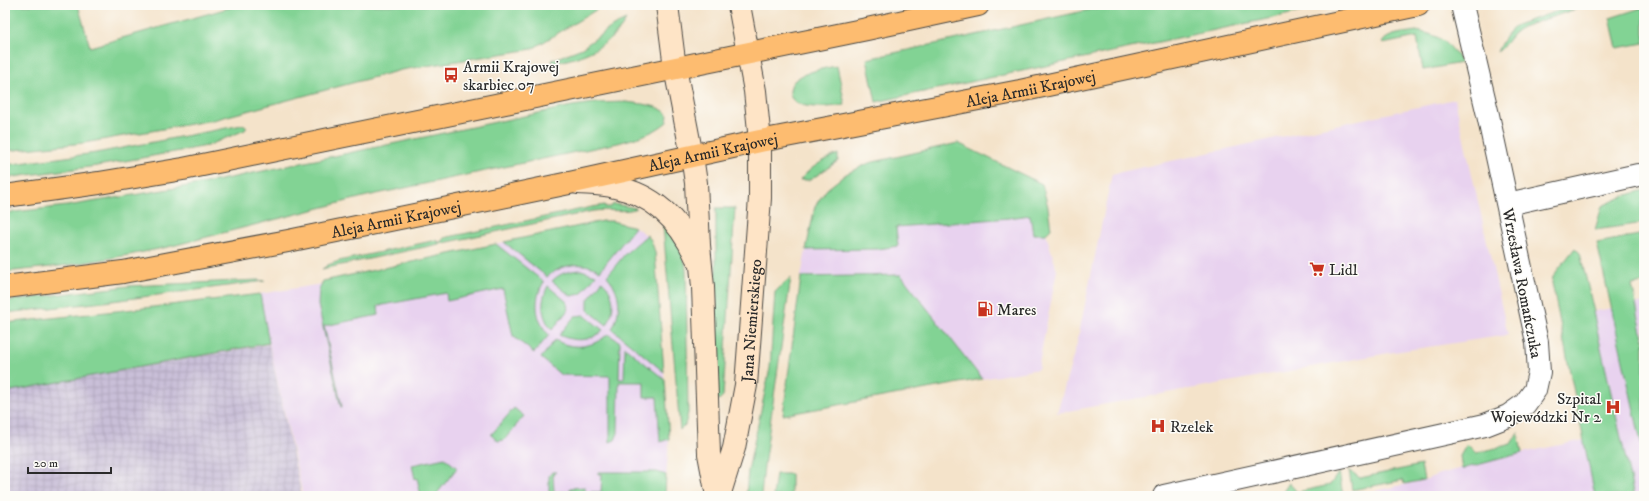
<svg xmlns="http://www.w3.org/2000/svg" width="1649" height="501" font-family="'IM FELL DW Pica',serif">
<style>
.built{fill:#e8d2ef}
.industrial{fill:url(#industrial-grid)}
.grass{fill:#82d394;stroke:#567f60}
.lines{fill:none;stroke-linecap:round;stroke-linejoin:round}
.street-casing{stroke:#494743;stroke-width:24}
.secondary-casing{stroke:#494743;stroke-width:24}
.primary-casing{stroke:#494743;stroke-width:24}
.street{stroke:#fff;stroke-width:22}
.secondary{stroke:#fee4c6;stroke-width:22}
.primary{stroke:#fdbc70;stroke-width:22}
.labels{text-anchor:middle;stroke-width:3;stroke-linejoin:round;paint-order:stroke}
.poi-label{font-size:16px;fill:#2b2b2b;stroke:#fdfcf7;text-anchor:start}
.street-label{font-size:16px;fill:#2b2b2b;stroke:#fdfcf7}
</style>
<defs>
<pattern id="industrial-grid" width="8" height="8" patternUnits="userSpaceOnUse"><rect width="8" height="8" fill="#c9bfd8"/><path d="M0 4h8M4 0v8" fill="none" stroke="#ada4ba"/></pattern>
</defs>
<rect width="100%" height="100%" fill="#fdfcf7"/>
<filter id="ink" filterUnits="userSpaceOnUse"><feTurbulence type="fractalNoise" baseFrequency=".025" numOctaves="2"/><feDisplacementMap in="SourceGraphic" scale="8" xChannelSelector="R" yChannelSelector="G"/><feConvolveMatrix kernelMatrix="1 2 1 2 8 2 1 2 1" color-interpolation-filters="sRGB"/></filter>
<filter id="wash" filterUnits="userSpaceOnUse"><feTurbulence type="fractalNoise" baseFrequency=".012" numOctaves="4" result="noise"/><feDisplacementMap in="SourceGraphic" scale="16" xChannelSelector="R" yChannelSelector="G"/><feGaussianBlur stdDeviation="0.9" result="paint"/><feColorMatrix in="noise" values="0 0 0 0 0 0 0 0 0 0 0 0 0 0 0 0 0 1.4 0 .05"/><feComposite in="paint" operator="in"/></filter>
<g filter="url(#wash)">
<rect width="100%" height="100%" fill="#f4e3ca"/>
<path class="built" d="M1455 99 1508 335 1394 352 1057 413 1077 343 1112 174Z
M1030 215 1033 234H1046L1057 270 1038 369 982 379 901 275 801 277 806 250 878 249 898 246 895 227 1009 218Z
M603 221H612L635 227 649 237 655 252 669 439 665 493 647 496H303L269 343 260 294 322 284 323 281Z
M1644 302V496H1601L1564 317Z
M1584 440 1595 496H1350L1422 481 1439 474 1522 453Z"/>
<path class="industrial" d="M269 344 302 496H5V392Z"/>
<path class="grass" d="M5 5H78L90 47 239 5H604L532 49 401 70 213 120 84 143 5 151Z
M1111 5H1333L876 102 867 59Z
M1576 5H1588L1522 27 1513 34 1501 49 1497 52C1502 40 1508 31 1519 24Z
M1644 7V43L1617 48 1610 18Z
M626 20C611 46 582 58 553 63L552 60 582 48 613 26Z
M1416 31C1439 35 1450 42 1461 63L1423 70 1417 37 1383 44 1382 43C1387 33 1406 33 1416 31Z
M837 66 845 105C833 107 791 112 790 93 790 89 791 84 794 81 803 72 825 68 837 66Z
M626 102C639 104 660 104 668 115L667 122C653 134 636 138 618 143L367 196 168 247 129 255 69 265 5 272V213L67 206 206 183 572 106 595 103Z
M242 125 247 127 245 130 207 146 191 149 97 166 5 178V165L96 153Z
M958 143 1042 184 1048 207 1051 229 1046 234H1033L1030 215 1009 218 896 227 898 246 878 249 806 250 815 206 827 189 846 174 869 163Z
M838 154V161L810 180H800C811 167 823 160 838 154Z
M1644 190V223L1595 230 1602 206 1624 196Z
M614 204 636 208C628 213 605 209 593 211L322 269 328 265 339 261 437 240V242H441L444 238 592 207 605 205V207H610Z
M716 208H735L723 396 719 400 716 398Z
M603 221H612L635 227 600 271C583 260 562 264 547 277L504 242Z
M663 225C676 238 684 250 686 269L688 413 685 425 680 430Z
M1644 234V283L1632 285 1644 342V456L1597 243Z
M647 235 651 240 655 252 664 372 612 329C622 310 621 292 607 276L625 254Z
M496 244 544 282C533 299 535 320 549 335L534 353 513 336 503 289 447 301 446 293 378 306 379 315 324 326 342 407H341L318 305 319 290 323 281Z
M1575 248 1580 253 1594 312H1593L1634 496H1595L1552 283 1553 276Z
M581 270 596 275 581 294 571 296 552 281C561 272 570 271 581 270Z
M901 275 982 379 783 415 801 277Z
M791 277 764 466 761 496H746L748 471 770 368 775 292Z
M258 280 265 281 104 302 5 313V301L129 286Z
M602 281C616 293 615 311 607 325L588 310V300Z
M548 286 567 302 568 310 552 330C541 316 540 302 548 286Z
M260 294 269 343 5 392V323L153 307Z
M584 315 603 330C591 342 574 342 559 335L575 316Z
M608 334 620 342 619 379H624L625 347 665 380 669 439 660 442 657 397H644V382H619L618 433 615 440 610 442V376L561 375 541 358 555 340C573 350 593 348 608 334Z
M514 408 524 416 504 440 498 441 491 435Z
M1518 432 1522 453 1462 469 1460 456 1467 444 1476 453 1511 444Z
M445 458 457 468 435 496H421L417 478 415 479 412 465Z
M1421 465 1424 480 1404 484 1403 480 1352 490 1349 470 1360 478Z
M552 472H556L553 474 554 492H570V488L585 487V492H601L602 474H598V472H657L666 475 665 493 647 496H549V476Z
M1339 472 1343 496H1280L1289 483 1297 492 1330 485Z
M776 474H791V496H773Z"/>
</g>
<g filter="url(#ink)">
<g class="lines">
<g class="street-casing">
<path id="street" d="M1508 204 1638 175
M1164 496 1485 425 1508 416 1525 404 1535 390 1539 372 1537 342 1488 115 1462 5"/>
</g>
<g class="secondary-casing">
<g id="secondary">
<path d="M667 5 675 68 692 156 696 183 699 245 703 287 709 454 717 496"/>
<path d="M578 183C590 184 603 184 615 187 655 195 680 221 696 257"/>
<path id="s1" d="M719 496 734 448 746 385 760 198V141L755 91 739 5"/>
</g>
</g>
<g class="primary-casing">
<g id="primary">
<path d="M5 196 99 183 183 169 867 29 978 5"/>
<path id="s2" d="M5 287 123 272 288 241 574 182 760 141 1020 91 1418 5"/>
</g>
</g>
<use href="#street" class="street"/>
<use href="#secondary" class="secondary"/>
<use href="#primary" class="primary"/>
</g>
</g>
<defs>
<g id="bus-bare" transform="scale(1.2)"><path d="M-5-6H5V4H4V6H2V4H-2V6H-4V4H-5ZM-3.5-4V0h7V-4ZM-3.5 1.2v1.5H-2V1.2ZM2 1.2v1.5H3.5V1.2Z" fill="#c8321e" stroke="#fdfcf7" stroke-width="2.5" paint-order="stroke"/></g>
<g id="supermarket-bare" transform="scale(1.2)"><path d="M-6-5.5h2.5l.6 2H6L4.5 2H-2.5L-4.4-4H-6ZM-1.5 3.2a1.3 1.3 0 1 0 .1 0ZM3 3.2a1.3 1.3 0 1 0 .1 0Z" fill="#c8321e" stroke="#fdfcf7" stroke-width="2.5" paint-order="stroke"/></g>
<g id="fuel-bare" transform="scale(1.2)"><path d="M-5.5-6h7V0h2V4h1.3V-2.5L3-4.5l.8-.8L6-3V5H2.5V1h-1V6h-7ZM-4.2-4.7v3.2H.2V-4.7Z" fill="#c8321e" stroke="#fdfcf7" stroke-width="2.5" paint-order="stroke"/></g>
<g id="hospital-bare" transform="scale(1.2)"><path d="M-5-5h3v3.5h4V-5h3V5h-3V1.5h-4V5h-3Z" fill="#c8321e" stroke="#fdfcf7" stroke-width="2.5" paint-order="stroke"/></g>
</defs>
<g fill-rule="evenodd">
<use href="#bus-bare" x="451" y="75"/>
<use href="#supermarket-bare" x="1317" y="269"/>
<use href="#fuel-bare" x="985" y="309"/>
<use href="#hospital-bare" x="1613" y="407"/>
<use href="#hospital-bare" x="1158" y="426"/>
</g>
<g class="labels">
<g class="poi-label">
<text x="463" y="72">Armii Krajowej<tspan x="463" dy="18">skarbiec 07</tspan></text>
<text x="1329" y="275">Lidl</text>
<text x="997" y="315">Mares</text>
<text x="1601" y="404" text-anchor="end">Szpital<tspan x="1601" dy="18">Wojewódzki Nr 2</tspan></text>
<text x="1170" y="432">Rzelek</text>
</g>
<g class="street-label">
<text dy="6" stroke="none"><textPath href="#s2" startOffset="1045">Aleja Armii Krajowej</textPath></text>
<text dy="6" stroke="none"><textPath href="#s2" startOffset="721">Aleja Armii Krajowej</textPath></text>
<text dy="6" stroke="none"><textPath href="#s2" startOffset="397">Aleja Armii Krajowej</textPath></text>
<text transform="translate(1523 283) rotate(79)" y="6">Wrzesława Romańczuka</text>
<text dy="6" stroke="none"><textPath href="#s1" startOffset="179">Jana Niemierskiego</textPath></text>
</g>
</g>
<rect width="1649" height="501" fill="none" stroke="#fdfcf7" stroke-width="20"/>
<path d="M28 467v6h83v-6" fill="none" stroke="#2b2b2b" stroke-width="2"/>
<text x="34" y="467" font-size="12" fill="#2b2b2b" stroke="#fdfcf7" stroke-width="3" paint-order="stroke">20 m</text>
</svg>
